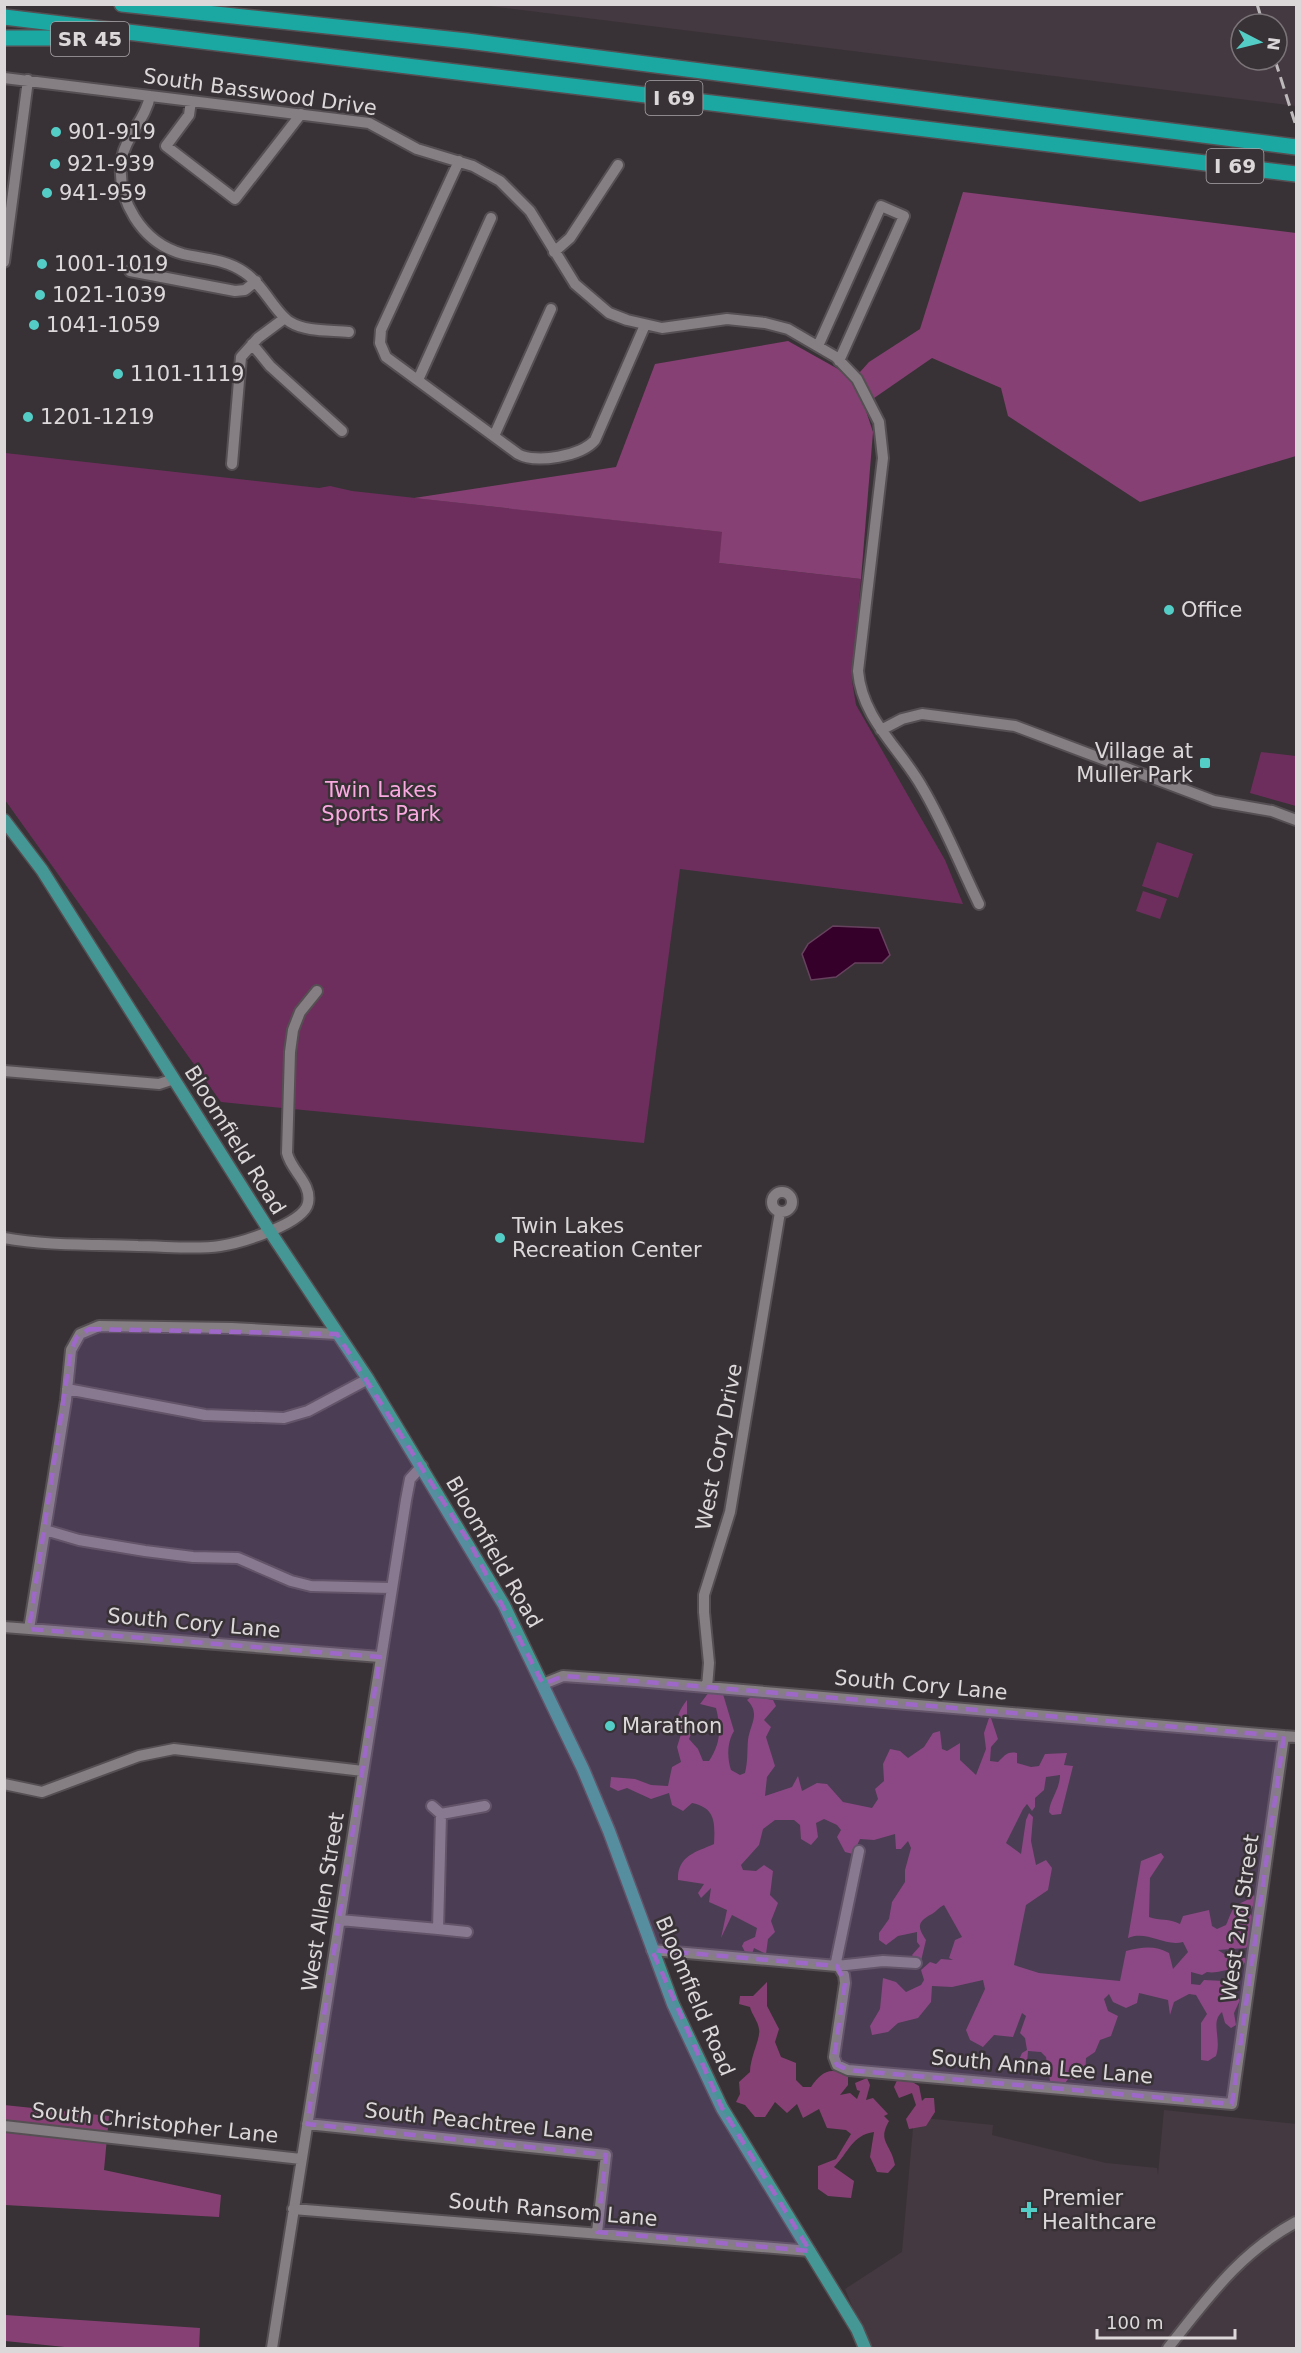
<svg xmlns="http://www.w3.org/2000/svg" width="1301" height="2353" font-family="'DejaVu Sans',sans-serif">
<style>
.built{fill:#453941;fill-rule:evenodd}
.green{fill:#6e2e5d}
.forest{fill:#874074}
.water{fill:#35012a;stroke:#67425f;stroke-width:1.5}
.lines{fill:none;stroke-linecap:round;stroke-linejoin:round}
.minor-casing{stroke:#554f53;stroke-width:14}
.major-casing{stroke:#554f53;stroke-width:15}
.highway-casing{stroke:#554f53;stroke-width:18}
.minor{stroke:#857e82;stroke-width:10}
.major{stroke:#459795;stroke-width:12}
.highway{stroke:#1ba8a2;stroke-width:15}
.rail{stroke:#bdb9bb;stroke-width:3;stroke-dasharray:12 6;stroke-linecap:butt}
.marked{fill:#9d68c8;fill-opacity:0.2;stroke:#9d68c8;stroke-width:4.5;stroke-dasharray:12 8;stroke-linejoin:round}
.poi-dot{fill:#54cdc6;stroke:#383236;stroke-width:2}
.labels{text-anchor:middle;stroke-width:5;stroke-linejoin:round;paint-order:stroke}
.shield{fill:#383236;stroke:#aba6a9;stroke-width:1.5}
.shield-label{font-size:20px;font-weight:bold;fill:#dcd8da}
.street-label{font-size:21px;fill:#dcd8da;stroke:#383236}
.poi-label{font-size:21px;fill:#dcd8da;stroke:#383236;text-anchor:start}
.park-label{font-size:21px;fill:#faa9e1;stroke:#383236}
</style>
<rect width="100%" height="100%" fill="#383236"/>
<path class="built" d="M482 5H1296V106ZM1241 24H1277V60H1241Z
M1164 2110 1296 2124V2348H870L845 2289 902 2252 914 2117 993 2125 992 2135 1106 2163 1157 2168 1158 2175Z"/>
<path class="green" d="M5 453 319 488 330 486 352 491 723 532 719 563 861 579 852 681 856 705 945 860 963 904 680 869 644 1143 221 1102 5 800Z
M1261 752 1296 756V806L1250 793Z
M1157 842 1193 854 1178 898 1142 886Z
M1143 891 1167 899 1160 919 1136 911Z"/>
<path class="forest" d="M963 192 1296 233V456L1140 502 1008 416 1001 388 932 358 864 405 873 432 861 579 719 563 722 532 414 498 616 467 655 364 788 341 838 369 852 381 869 362 920 329Z
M709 1692 723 1694 734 1731C727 1742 727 1758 731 1770L740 1775 745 1773C748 1761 747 1751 748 1740 750 1724 761 1714 747 1700L752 1696 773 1700 776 1706 764 1720 771 1727 766 1737 775 1766 767 1777 765 1796 792 1787 798 1776 802 1791 817 1783 827 1784 843 1802 872 1808 878 1799 875 1789 884 1781 883 1764 890 1749 900 1751 908 1758 924 1747 933 1733 940 1731 942 1749 947 1751 960 1743V1760L976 1775 986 1749 984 1733 990 1715 998 1739 991 1747 990 1761 998 1762C1005 1756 1006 1751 1017 1753V1763L1031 1767 1039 1766 1045 1754 1067 1753 1064 1765 1073 1766 1061 1814 1052 1815 1049 1812C1050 1799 1060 1789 1060 1775L1046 1777 1044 1790 1035 1798V1807L1032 1811 1027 1804 1023 1809 1006 1843 1021 1854 1026 1820 1029 1813 1033 1817 1031 1841 1036 1865 1046 1860 1052 1868 1048 1890 1026 1905 1014 1965 1039 1973 1120 1981 1126 1951C1142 1947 1155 1945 1169 1953L1173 1969 1188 1952 1183 1942C1164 1947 1147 1930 1128 1938L1141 1861 1161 1853 1164 1857 1150 1878 1149 1917C1160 1921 1169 1918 1180 1924L1183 1916 1209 1910 1212 1926 1217 1929 1226 1925C1229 1919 1231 1910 1236 1906 1242 1901 1248 1901 1254 1895L1256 1900 1249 1913 1254 1918 1251 1940 1246 1948 1218 1950 1227 1956 1245 1958 1246 1961 1241 1968C1229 1968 1217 1974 1207 1972L1202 1975 1191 1972V1984L1200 1985 1204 1980 1224 1981 1228 1990 1240 2000 1234 2013 1236 2025 1231 2028 1225 2023 1222 2012C1210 2022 1222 2039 1216 2056L1208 2061 1201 2060V2023L1207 2014 1196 1995 1189 1994 1174 2002 1170 2015 1168 2000 1139 1993 1137 2003 1126 2008 1113 2002 1109 1994 1104 1999 1108 2011 1118 2016 1111 2036 1100 2040 1095 2052 1086 2058 1085 2076 1079 2080 1068 2079 1059 2092 1050 2081 1046 2057 1041 2052 1028 2051 1027 2063 1022 2066 1018 2062 1022 2053 1027 2050 1025 2038 1020 2033 1026 2016 1022 2013 1013 2037 994 2035 983 2047 970 2040 966 2030 985 1989 983 1980 952 1987 932 1986 931 2002 918 2018 898 2023 888 2032 872 2035 870 2026 880 2009 883 1978 896 1982 906 1992 921 1985 924 1980 921 1970 930 1962 936 1964 941 1959 953 1960 949 1958 955 1940 962 1937 944 1905C939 1907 936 1912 932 1914 916 1922 918 1928 926 1940L921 1961H916L912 1955 920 1946 917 1942V1932L898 1936 886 1945 879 1940V1933L889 1919 892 1902 905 1882V1870L911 1848 908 1841 901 1849H896L895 1834 874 1840 860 1839 853 1854 845 1852 837 1837 841 1830 837 1825 824 1819 816 1823 818 1837 811 1845 801 1839 800 1825 794 1820H775L763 1829 759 1845 741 1865 743 1870 756 1871 764 1865 773 1871 770 1895 778 1903 771 1921 775 1932 768 1939 766 1954 754 1948 752 1954H746L742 1946 744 1942 755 1937 757 1928 732 1915 721 1938 727 1910 709 1902 711 1888 701 1898 698 1893 704 1884 678 1880C677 1856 696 1852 714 1844 715 1823 716 1808 692 1803L683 1811 672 1805 669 1793 651 1799 627 1788 618 1791 610 1787 611 1777 635 1779 651 1785 668 1786 672 1767 681 1762 677 1747 682 1731C674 1718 679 1711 687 1700V1719L695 1724 689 1739 698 1749 703 1761H709C721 1743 721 1728 716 1708L700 1704Z
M767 1982V2006L779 2029 775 2042 781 2057 796 2063V2080L803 2087H811C821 2072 831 2065 848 2077V2085L840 2095 850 2093 857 2099 860 2091 857 2090 855 2083 867 2078 870 2085 866 2100 873 2098 888 2114 884 2116 889 2121C877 2142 891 2143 895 2165L888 2173 877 2172 870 2157 874 2132C852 2135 849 2152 834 2167L854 2181 851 2198 828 2196 818 2189V2166L836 2159 851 2134 846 2130 827 2128 819 2109 803 2118 797 2104 787 2113 775 2102 765 2117H755L745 2105 736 2102 740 2094 739 2082 750 2072C750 2057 761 2038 759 2029 758 2021 752 2015 750 2007L739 2004 740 1996H753Z
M898 2078 909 2080 919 2086 922 2101 925 2098H934L935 2112 926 2126 909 2129 906 2119 916 2105 912 2093 899 2098 894 2087Z
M4 2105 109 2116 104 2170 221 2195 219 2217 5 2205Z
M5 2315 200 2328 199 2348H75L5 2341Z"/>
<path class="water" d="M833 926 879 928 890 955 882 963H855L836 977 811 980 802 954 808 944Z"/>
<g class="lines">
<g class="minor-casing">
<path id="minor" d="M4 78 369 123 417 149 473 166 500 181 530 211 575 284 609 313 627 320 662 328 727 319 765 323 788 329 836 357 857 379 879 422 883 458 858 671C862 719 900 748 922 787 944 824 960 865 979 904
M150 96C146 119 126 135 122 158 115 199 142 243 183 254 204 259 225 259 244 272 264 285 275 313 290 322 306 332 330 330 349 332
M191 101 189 115 166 146 235 199 301 114
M459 161 381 330 380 343 386 357 518 454C536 464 582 456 595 440L645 325
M554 252 570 238 618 165
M4 262 28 80
M130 271 235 291 245 290 256 281
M252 344 270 366 342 431
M818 346 881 206 904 216 839 361
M418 380 491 218
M494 436 551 309
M232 464 241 357 258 338 285 318
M881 730 902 719 922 714 1015 726 1214 801 1272 811 1296 820
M4 1071 159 1084 174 1079
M772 1202a10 10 0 1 1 20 0a10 10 0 1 1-20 0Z
M4 1238C48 1246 93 1244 138 1246 165 1246 194 1250 220 1246 240 1243 304 1224 308 1203 312 1183 291 1171 287 1153L290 1052 293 1030 300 1012 317 991
M67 1389 205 1415 284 1418 308 1411 368 1379
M45 1530 79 1540 145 1551 193 1557 238 1558 291 1581 311 1586 391 1588
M4 1627 380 1657
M29 1629 66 1400 71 1350 80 1334 99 1326 232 1328 337 1334
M543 1684 563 1676 636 1681 1296 1737
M707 1687 709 1663 704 1612V1595L730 1512 780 1212
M4 1784 42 1792 139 1756 174 1749 363 1771
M432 1806 441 1814 485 1806
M441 1814 438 1929 467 1932
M859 1851 836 1962 844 1975 845 1983 834 2057 837 2065 848 2070 1232 2104 1284 1736
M340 1920 438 1929
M652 1950 837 1966 883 1961 916 1963
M307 2124 606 2155 597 2232
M4 2126 301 2159
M293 2209 810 2251
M272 2348 406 1500 410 1479 422 1466
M1168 2348C1208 2298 1238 2254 1296 2222"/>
</g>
<g class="major-casing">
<path id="major" d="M4 820 42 870 269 1230 368 1379 504 1605 583 1769 609 1831 673 2004 722 2108 857 2329 865 2348"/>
</g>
<g class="highway-casing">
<path id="highway" d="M122 4 467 41 1296 147
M4 17 1296 174
M4 38H115"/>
</g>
<use href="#minor" class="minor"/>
<use href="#major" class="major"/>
<use href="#highway" class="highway"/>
<path class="rail" d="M1257 4 1263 24
M1275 60 1296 126"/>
</g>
<path class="marked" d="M89 1329 337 1334 472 1547 543 1684 563 1676 636 1681 1284 1736 1232 2104 848 2070 837 2065 834 2057 845 1983 837 1966 652 1950 722 2108 810 2251 597 2232 606 2155 307 2124 380 1657 29 1629 71 1350 77 1337Z"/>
<g class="poi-dot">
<circle cx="56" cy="132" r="6"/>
<circle cx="55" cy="164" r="6"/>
<circle cx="47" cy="193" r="6"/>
<circle cx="42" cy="264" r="6"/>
<circle cx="40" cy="295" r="6"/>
<circle cx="34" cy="325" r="6"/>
<circle cx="118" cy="374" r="6"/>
<circle cx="28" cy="417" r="6"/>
<circle cx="1169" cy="610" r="6"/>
<rect x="1199" y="757" width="12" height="12" rx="3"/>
<circle cx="500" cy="1238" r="6"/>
<circle cx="610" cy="1726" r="6"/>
<path d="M1026 2201h6v6h6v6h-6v6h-6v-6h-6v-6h6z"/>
</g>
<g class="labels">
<g class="shield">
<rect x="51" y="22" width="78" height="34" rx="4.5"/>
<rect x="645.5" y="81" width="57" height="34" rx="4.5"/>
<rect x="1206.5" y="149" width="57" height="34" rx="4.5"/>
</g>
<g class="shield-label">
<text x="90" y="46">SR 45</text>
<text x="674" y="105">I 69</text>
<text x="1235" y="173">I 69</text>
</g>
<g class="street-label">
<text transform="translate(260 92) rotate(8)" y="7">South Basswood Drive</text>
<text transform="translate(235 1140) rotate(58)" y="7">Bloomfield Road</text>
<text transform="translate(719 1447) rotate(-79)" y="7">West Cory Drive</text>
<text transform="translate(494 1552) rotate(60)" y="7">Bloomfield Road</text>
<text transform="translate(194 1623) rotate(5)" y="7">South Cory Lane</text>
<text transform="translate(921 1685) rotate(5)" y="7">South Cory Lane</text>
<text transform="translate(323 1902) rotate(-81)" y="7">West Allen Street</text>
<text transform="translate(1240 1918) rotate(-82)" y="7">West 2nd Street</text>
<text transform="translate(695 1996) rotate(67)" y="7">Bloomfield Road</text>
<text transform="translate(1042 2067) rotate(5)" y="7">South Anna Lee Lane</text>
<text transform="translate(479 2122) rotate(6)" y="7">South Peachtree Lane</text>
<text transform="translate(155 2123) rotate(6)" y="7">South Christopher Lane</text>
<text transform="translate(553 2210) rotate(5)" y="7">South Ransom Lane</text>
</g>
<g class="poi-label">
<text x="68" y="139">901-919</text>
<text x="67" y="171">921-939</text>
<text x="59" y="200">941-959</text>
<text x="54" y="271">1001-1019</text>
<text x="52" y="302">1021-1039</text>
<text x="46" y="332">1041-1059</text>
<text x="130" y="381">1101-1119</text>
<text x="40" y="424">1201-1219</text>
<text x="1181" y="617">Office</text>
<text x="1193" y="758" text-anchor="end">Village at<tspan x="1193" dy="24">Muller Park</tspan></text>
<text x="512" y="1233">Twin Lakes<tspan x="512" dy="24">Recreation Center</tspan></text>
<text x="622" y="1733">Marathon</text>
<text x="1042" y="2205">Premier<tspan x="1042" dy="24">Healthcare</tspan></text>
</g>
<g class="park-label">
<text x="381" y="797">Twin Lakes<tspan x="381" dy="24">Sports Park</tspan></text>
</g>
</g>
<rect width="1301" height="2353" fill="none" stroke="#dcd8da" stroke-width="12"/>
<g transform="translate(1259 42) rotate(97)"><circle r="28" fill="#383236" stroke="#7a7478" stroke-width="1.5"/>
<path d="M0-4.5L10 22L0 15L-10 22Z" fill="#54cdc6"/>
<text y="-9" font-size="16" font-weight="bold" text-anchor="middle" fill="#dcd8da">N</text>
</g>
<path d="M1097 2329v9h138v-9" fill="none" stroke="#dcd8da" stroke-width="3"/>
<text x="1106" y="2329" font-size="18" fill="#dcd8da" stroke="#383236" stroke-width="4.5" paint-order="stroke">100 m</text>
</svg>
